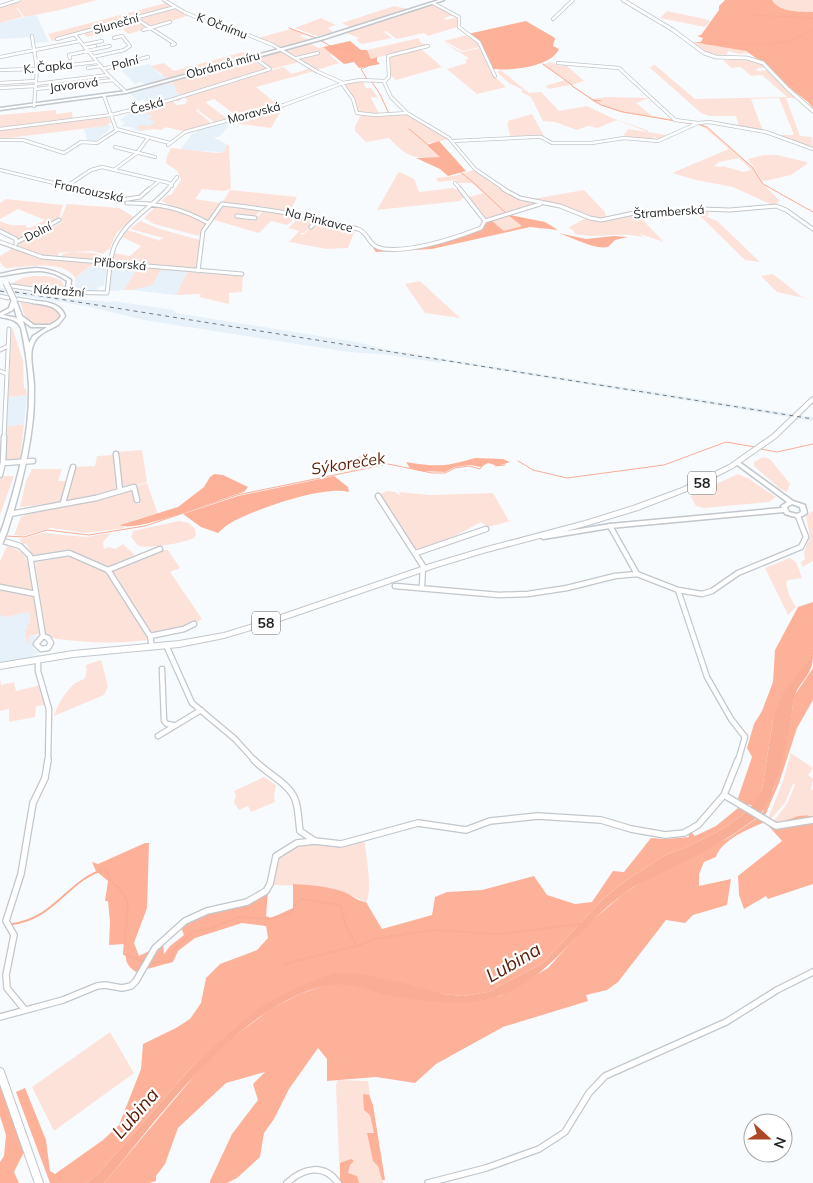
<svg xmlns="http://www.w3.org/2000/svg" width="813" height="1183" font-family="Mulish,sans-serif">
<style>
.built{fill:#e7f1f9}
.green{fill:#fde2da;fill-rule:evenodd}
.forest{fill:#fdb199}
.water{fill:#f9ad95}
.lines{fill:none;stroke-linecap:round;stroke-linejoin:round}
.stream-far1{stroke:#f9ad95;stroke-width:1}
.stream{stroke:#f9ad95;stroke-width:2}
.minor-far3-casing{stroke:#c1c7cc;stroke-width:4}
.minor-far2-casing{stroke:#c1c7cc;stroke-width:5}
.minor-far1-casing{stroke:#c1c7cc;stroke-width:7}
.minor-casing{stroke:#c1c7cc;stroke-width:8}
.tertiary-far1-casing{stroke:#c1c7cc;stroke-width:4.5}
.tertiary-casing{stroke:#c1c7cc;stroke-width:10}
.secondary-casing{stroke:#c1c7cc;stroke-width:3}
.primary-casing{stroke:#c1c7cc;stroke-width:2}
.minor-far3{stroke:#fff;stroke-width:2.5}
.minor-far2{stroke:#fff;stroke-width:3}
.minor-far1{stroke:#fff;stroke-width:4.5}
.minor{stroke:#fff;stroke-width:5.5}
.tertiary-far1{stroke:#fff;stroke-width:3}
.tertiary{stroke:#fff;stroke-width:8}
.secondary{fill:#fff;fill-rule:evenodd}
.primary{fill:#fff;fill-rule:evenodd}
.rail{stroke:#76797b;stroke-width:1;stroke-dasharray:4 4;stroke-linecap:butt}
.secondary-bridge-far1-casing{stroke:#c1c7cc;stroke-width:7;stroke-linecap:butt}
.secondary-bridge-casing{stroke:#c1c7cc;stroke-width:9;stroke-linecap:butt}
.secondary-bridge-far1{stroke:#fff;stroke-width:5}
.secondary-bridge{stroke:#fff;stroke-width:6}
.labels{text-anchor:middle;stroke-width:4.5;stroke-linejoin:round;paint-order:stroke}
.far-street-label{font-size:12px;fill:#1d1f21;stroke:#fff}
.shield{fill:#fff;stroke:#616264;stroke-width:1}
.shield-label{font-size:14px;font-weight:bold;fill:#1d1f21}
.water-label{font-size:16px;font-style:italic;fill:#5e1d06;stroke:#fff}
.near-water-label{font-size:19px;font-style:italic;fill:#5e1d06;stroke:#fff}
</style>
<rect width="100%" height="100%" fill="#f8fbfe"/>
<path class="built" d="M36 15 49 42 32 43 31 37 0 39V23Z
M149 64 161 75 163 74 169 79 146 86 142 82 135 84 121 70Z
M169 82 179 88 174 89 182 96 151 104 144 99 138 101 129 93Z
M144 109 183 131 166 127 161 130 153 128 140 131 134 130 135 128 121 126 125 123 120 120 128 114Z
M226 122 231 123 219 137H213L228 145 224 152 180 150 192 134H195L199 129Z
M110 125 111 126 108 131 95 141 87 140 84 129Z
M94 263 106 265 107 267 104 286 98 287 97 291 80 292 75 289V278Z
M113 266 138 267 124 290 111 291 109 289Z
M159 269 188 271 176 295 132 290 151 284Z
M0 288 65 298 112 302 113 301 174 310 176 313 356 342 389 350 787 413 813 417V421L442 361 440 363 390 355 349 352 144 320 86 306 0 292Z
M27 395 24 424 5 427 8 397Z
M29 611 30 624 28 629 25 631 27 643 29 636 39 635 33 643V648L39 653 34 655 33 657 0 662V615L5 617Z"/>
<path class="green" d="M19 0H97L60 10 24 17 17 7V9L23 17 0 23V4Z
M772 0H813V12C798 11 780 13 772 0Z
M166 3 173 7 57 40 52 41 48 34Z
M433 4 454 15 444 18 446 20 458 17 457 27 428 36 424 33 397 39 386 31 380 33 384 32 392 38 362 44 356 40 359 38 346 33Z
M394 6 408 9 351 28 342 23Z
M175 8 190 15 150 28 138 18Z
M667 11 705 19 710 21 705 27 660 18Z
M321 18 336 25 328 28 335 33 317 36 295 28Z
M135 19 147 29 128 34 123 30 127 28 87 37 84 34Z
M291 29 305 34 300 36 309 40 280 48 258 38Z
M467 35 476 41 480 47 463 51 444 41Z
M419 38 420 42 427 45 420 48 442 67 396 80 390 75 388 58 392 54 371 59 367 50Z
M442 42 462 52 480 48 494 76 506 87 477 94 447 69 467 63 465 60 469 58Z
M690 42 737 48 749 53 739 54 728 51 726 57C711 55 702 51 690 42Z
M311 44 319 48 323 47 333 54 330 55 339 63 317 70 285 50Z
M243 52 250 57 149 85 148 83 167 78 151 66 164 63 174 71Z
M278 52 284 53 299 62 272 69 256 58Z
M251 59 266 69 182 96 174 90 177 88 170 83 153 88 154 90 151 88 169 82 177 86 171 82Z
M749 59 761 63 766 67 756 69 758 71 769 70 784 87 799 98H786L800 136 812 137 813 148 776 135H794L779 98 751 99 763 131 739 127 736 116H709L701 113 649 67H653L652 65H655L695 99 787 97 762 75 751 76 741 67 731 68 723 60Z
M551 62 560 66 566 65 584 81 572 85 592 99 606 97 649 98 636 103 652 116 700 124 707 127 753 167 764 184 813 213 760 181 780 201 775 204H770L733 187 696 180 672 173 729 149 705 128 698 125 619 112 595 103 570 85 549 89 545 86 565 80 542 65ZM739 158 751 170 744 172 723 166 720 167 714 166 719 162Z
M283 67 292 74 310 68 315 71 256 87 279 106 238 117 214 99 205 102 229 120 215 123 198 110 201 108 196 110 212 124 183 131 166 127 161 130C152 128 146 131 138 131L142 129 136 128 140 125 149 126 155 122 148 119 152 117 151 115 140 112 130 115 134 111 168 101H173L176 105 186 104 185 102 188 101 184 97 178 102 175 100Z
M501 70 529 93 541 92 559 111 587 106 612 118 647 130 648 131V132L672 136 660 140 650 134 657 140 622 138 628 129 648 132 617 120 597 128 589 126 610 118 577 130 555 122 543 121 531 97 521 92 523 90 509 83 497 72Z
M357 80 363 81 366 88H371L378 98 371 97V98L380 115 358 113 355 100 344 84Z
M284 106 271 128 232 123C240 114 257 116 268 114L269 111Z
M56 110V114L72 112 73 120 0 129V115Z
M407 113 449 139 426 144 441 157C413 158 409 159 389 138L366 142 355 131V126L361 115Z
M532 114 544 136 511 138 507 124H508V121Z
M108 117 111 122 106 126 0 139V130Z
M227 145H229L231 189 223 191 202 189 195 199 220 203 214 211H211L214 212 208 221 161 201 168 195H171L181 180 177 171 166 163 167 156 171 148 217 153 224 152Z
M764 155H777L807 162V164L791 175 765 181 762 180 748 159Z
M474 170C494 185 513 199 538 204L519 208 507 215 505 213 500 217 484 219 467 198 483 193 472 183H458L456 180 438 182 436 178 453 176Z
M400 172 414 179 419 192 453 188 458 190 464 197 460 201 377 210 398 173Z
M230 190 297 197 289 213 265 207 222 203Z
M584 190 605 212 606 219 594 218 569 208 527 200Z
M6 199 63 205 59 219 21 240 15 235 0 230V221C13 227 15 225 27 225L25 227 30 228 45 220 18 209 0 219V203Z
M67 204 119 208 134 217 116 234 110 248 103 254 93 251 55 253H59L57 258 40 256 18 247 20 242 63 222 60 220Z
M221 205 262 209 254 218H239L253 219 252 222 265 209 297 216 287 225 271 221 259 233 211 219Z
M156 206 196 217 206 224 199 236 154 224 144 218Z
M705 210 710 214 707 215V217L717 221 760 262 745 260 695 211Z
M636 213 664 242 640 234 643 237C617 231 599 239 575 234L573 230 568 228 587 217 596 220Z
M509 216 523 226 504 231 491 220Z
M300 217 316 221 304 233H300L303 235 317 221 355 230 348 248 327 249 289 242 299 231 288 228Z
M140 221 160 229 200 240 196 268 193 269 122 263 113 259 114 253 130 256 141 246 122 237 128 230 158 240V241L163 238 130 229Z
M13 248 42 258 94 263 75 278C62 258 25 268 5 268L0 262V256Z
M72 252 94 253 109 258 108 262 59 258 63 254Z
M138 267 168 270 160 271 152 285 132 290H124Z
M188 271 243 275 242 292 229 293V304L199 297 201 294 176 295Z
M773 274 802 297 813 300 777 292 761 276Z
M32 276H48L61 280 64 286 57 289 11 284 22 278Z
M420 281 460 318 425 313 405 284Z
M20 302 54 308 58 310 60 317C53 325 36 330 28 320 24 316 22 307 20 302Z
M12 327 23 361 24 389 26 388 27 395 8 397Z
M24 424 20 459 7 462 3 461 5 427Z
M142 450 147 482 122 490 117 452Z
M365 454 382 461 384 464 346 472 337 471 335 465 338 461H347Z
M113 455 114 456 118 489 107 494 65 502 74 467 95 466 97 456Z
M763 457 770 459 790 484 787 492 779 488 754 466V462Z
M32 469H62L58 481H68L63 502 20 507 26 481Z
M738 474 749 479 776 497 769 502 704 508 696 506 691 497 692 495Z
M1 476H14L0 515V480Z
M147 483 158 514 140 518 121 525 125 528 86 533 51 528 22 536 14 535 21 517 36 511 133 489 137 504H139L136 488 137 486Z
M387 491 395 492 401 496 399 492 430 495 493 493 509 521 515 520 488 527 481 522 447 540 417 551 394 520 379 495Z
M813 511V561L802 567 801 562 805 559 804 552 810 537 806 516Z
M179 521 189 523 195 529 196 535 194 538C185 543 148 549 139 546 136 544 134 540 131 537L133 531Z
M43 533 86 537 111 533 103 542 104 549 109 547 115 549 123 544 135 555 109 567 71 553 34 557 26 544H23L19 539Z
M7 546C31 552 29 568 32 590L31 591 0 585V561Z
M157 550H168L180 568 170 572 202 619 193 624 191 621 188 623 187 626 150 633 111 570Z
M71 556 104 569 149 640C116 644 85 643 51 638L49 634H46L35 562Z
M790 558 796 562 802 578 788 580 786 582 789 595 796 607 788 615 765 568Z
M0 589 34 597 39 634 29 636V643H27L25 630 28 629 27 624 30 623 29 612 5 617 0 615Z
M101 660 108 686 104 695 54 716C57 705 65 693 73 685 76 682 82 680 84 679 86 677 87 670 86 665Z
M0 676 1 685 14 682 16 691 41 685 45 705 36 706 35 717 9 722V709L0 711Z
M791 753 813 768 808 775 813 779 811 789 813 790V817L809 816 780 823H772L787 804 795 785 793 784 785 803 770 820 768 818 782 784Z
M264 777 276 785 274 797 275 802 251 812 248 806 239 810 234 802 236 796 234 791Z
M362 841 365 843C366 857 373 891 366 902L335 889 312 886 274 885 272 883 279 856C304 841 309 843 337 846L340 848Z
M110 1032 134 1073 54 1131 32 1087Z
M338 1080 368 1081 383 1183H340L336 1085Z"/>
<path class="forest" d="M725 0H772C780 13 798 11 813 12V108L808 102 788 87 770 68 746 51 693 42H701L703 38 697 36 701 35 719 10V6Z
M526 21 555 38 553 46 559 49C551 67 511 71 493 69L480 42 468 34Z
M350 41 361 50H367L371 59 377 57V61L380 64 359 68 354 62 344 64 323 47Z
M439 141 466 171 448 176 440 169 416 158 440 157 427 145Z
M510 215 545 222 558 230 530 227 432 249 376 252 373 248 406 247 421 245 477 230 486 221 491 220 504 231 522 226 509 216Z
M558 233 586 239 614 236 628 237 615 240 608 247C594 250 572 237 558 233Z
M475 458 503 459 510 462 498 466 488 463 481 467 470 465 455 467 445 472 420 471 410 468 406 462C436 467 445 467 475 458Z
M214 474 223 475 248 487 244 492C222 498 135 534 120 525L178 507 204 487 210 477Z
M334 476 348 487 349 492C324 485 257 509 234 521 228 524 223 528 218 533L201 527 183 514 238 496Z
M813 602V655L773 720 762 790 753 805C746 805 742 804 738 798L752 757 747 748 754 724 762 711 773 682 775 650 798 607Z
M813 668V700L797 728 779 783 764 818C784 830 794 810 813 817V884L768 899 766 896 744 909 739 895 738 876 782 841 765 822C750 828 721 840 716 857L704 862 699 874V886L731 879 727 905 693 915 685 923 666 920 618 982 607 990 586 995 588 1001 503 1027 436 1064 415 1083 376 1077 327 1081V1059L318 1048 289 1089 274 1119 264 1133 260 1157 237 1178 227 1183H210V1181L232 1134 258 1100 253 1084 265 1072 226 1083 178 1128 165 1164 156 1176V1181L149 1183H104L205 1063 232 1038 271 1009 300 994 331 983 346 984 425 1000 449 1002 500 996 548 968 587 925 623 894 643 881 730 837 757 818H764L762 813 774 788 790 726 794 696Z
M738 808 747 812 719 831 687 847 667 854 625 881 602 900 543 963 488 992 463 996 443 994 332 973 236 1026 189 1070 98 1174 86 1183H50L16 1092 25 1088 46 1140 50 1171 55 1174 103 1140 119 1125 141 1069 143 1044 176 1028 190 1019 201 1003 206 978 220 964 257 950 268 938 266 926 242 923 195 938 178 951 173 962 136 972C124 964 126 959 125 944L109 945 110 922 108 901H105L108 881 96 871 92 862 98 864 145 843H149L147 908 134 943 139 956 163 944 164 954 170 946 184 935 181 927 193 918 255 901 268 891 266 916 271 918 293 908V884C309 885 326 886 341 891 350 893 357 902 366 902L382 929 432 915 435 897 447 892 482 890 534 876 547 895 575 904 592 902 613 871 624 872 651 838 664 839 689 837 688 833 691 832 695 836 716 826Z
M0 1085 24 1152 14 1172 19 1183H0V1162L4 1156 6 1135 0 1116Z
M363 1094 369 1095 373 1105 385 1180H382L378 1166 373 1161 367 1133H374L370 1115 364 1110Z
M351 1159 354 1161 350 1165 348 1173 357 1176 359 1183H340V1163Z"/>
<path class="water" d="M813 655C813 677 799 680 794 698 792 707 792 718 790 727 785 749 775 798 760 814 756 819 750 822 745 826 723 842 698 856 673 867 656 876 637 883 622 895 575 929 545 988 484 1000 459 1005 418 1001 392 996 351 987 342 976 298 995 220 1030 159 1118 104 1183H86L98 1174 189 1070 215 1045 236 1026 264 1005 295 989 332 973H354L396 981 443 994 463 996 488 992 543 963 602 900 625 881 667 854 687 847 719 831 747 812 762 790 773 720 782 694Z"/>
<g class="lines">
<path class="stream-far1" d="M752 15 813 18
M289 28 316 38
M320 40 332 47 354 51 372 61V64L361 69 367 79
M705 44H769L790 41 813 31
M543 64 572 85
M371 81 380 94 389 114
M572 86 601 105 623 112 693 124
M593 100 601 101
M697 124 707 127 752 167 763 184 813 212
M409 129 475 184 506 213
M510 216 528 220 541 228
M761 449 777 452 813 444
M518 461 533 470 567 478 664 465 726 442 755 447
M495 466 505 465
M6 536 24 537 47 530 89 535 145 526 237 495 388 464 432 473H445L455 468 469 466 480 469 482 466"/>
<path class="stream" d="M12 924C56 919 69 877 107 869L111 881 119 888 128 902 124 954 143 961
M150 963 169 961 176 947 193 932 212 928 238 917 269 919 292 913 296 903 302 899 340 905 347 929 357 946 375 939 432 930 499 934 581 924
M284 964 356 946"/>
<g class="minor-far3-casing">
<path id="minor-far3" d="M164 0 184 12 212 24 236 30 273 45 318 72 341 82 353 99 357 113 375 115 407 113
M433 3 459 17V27L479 42 495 76
M0 6 19 0
M135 18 175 44 172 45
M553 19 573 0
M143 30 170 22
M32 36 37 69 34 106
M76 36 108 75 126 92
M57 39 175 7
M83 45 102 41
M85 48 95 46
M0 57 80 41
M93 57 124 50 130 46 122 36 114 38
M253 57 270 69
M70 58 69 55 110 46
M297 58 318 53
M558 63 619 68 675 120 698 123 709 122 766 132 813 149
M88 68 101 66
M103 69 148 57
M0 70 35 69 97 62
M384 82 391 97 407 113 449 138 475 169 506 190
M0 83 36 81
M36 84 108 75
M0 88 36 86
M36 89 113 80
M104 96 116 129 170 143
M0 129 111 115 167 101 270 69
M0 140H23L64 153 81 142 97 143 117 130
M453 141 534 137H541L552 143H592L624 138 658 141 698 123
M168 145 185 132 284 105 343 83 360 80 385 81 389 77 388 56 428 46
M115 147 155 157
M115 169 137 153 148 138
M0 170 83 190
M455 183 461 190
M67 186 91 170 102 167 169 183 172 186
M148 190 159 181
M167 190 177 177"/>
</g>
<g class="minor-far2-casing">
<path id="minor-far2" d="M78 189 122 200 140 197 149 189
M460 189 485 221
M503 189 520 198 560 206 590 218 601 220 639 212 664 213 701 209 730 210 776 206 786 210 813 229
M127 203C157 203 182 208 208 223
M237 216 255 218
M485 221 540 204
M311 227 317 220
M0 231 16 239V244
M0 242 42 257 242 274
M17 242 59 220
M198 271 203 231 222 204C267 209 314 216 358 229 370 233 367 247 384 249 412 252 455 238 481 228L485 221
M12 286 53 292 107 293C109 279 109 264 113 250 122 223 150 209 168 189
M0 296 8 298
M18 299 35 302
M0 350 8 346
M0 371 7 374 4 438
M7 374 9 329"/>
</g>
<g class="minor-far1-casing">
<path id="minor-far1" d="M116 454 120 491
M3 463 33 461
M0 475 3 463 4 437
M378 496 423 566 422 586
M63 503 73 467
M10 514 96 498 134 487 137 500
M610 526 637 574
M0 540 20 546 30 556 43 636
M416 553 486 529
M31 559 69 553 108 570 150 636 152 647
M108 570 160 549
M395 586 499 595 528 594 567 588 615 576 637 574 678 590 702 594 712 591 738 573 801 547 806 537 798 516
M0 587 36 594
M678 590 707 677 731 719 745 737 738 761
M43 636 48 638 51 643 48 648 41 649 36 644Z
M150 636 184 629 194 624
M166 645 192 703 235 739 255 761
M38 659V671L49 709 48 761
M162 669 164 721 167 724 173 725
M158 736 201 710"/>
</g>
<g class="minor-casing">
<path id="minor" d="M254 760C264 771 284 781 291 792 299 802 298 819 300 831L315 841
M724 795 776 826 813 820
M25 1010 7 988 6 975 14 935 6 921 21 874 33 803 45 778 48 760
M0 1017 63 1000 97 986 105 985 122 988 131 986 136 981 155 948 185 921 207 911 247 902 266 891 270 884 276 856 297 843 315 841 341 844 418 823 466 830 490 821 538 816 601 820 631 829 665 835 684 833 698 825 724 795 738 760
M287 1183C303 1168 324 1163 338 1183
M428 1183 486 1168 539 1149 565 1132 589 1093 605 1076 726 1022 777 990 813 972"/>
</g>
<g class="tertiary-far1-casing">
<path id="tertiary-far1" d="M623 0 673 30 704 53 716 57 747 58 763 63 788 89 813 111"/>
</g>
<g class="tertiary-casing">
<path id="tertiary" d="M0 1072 39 1183"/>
</g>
<g class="secondary-casing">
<path id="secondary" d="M439 0H444L324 39 126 93 0 110V108L126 91 322 37Z
M36 268C50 269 60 272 71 280V281L69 294H67L65 293 67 281C45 264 24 273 0 276V274L18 270Z
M12 299H14L16 300 22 316 34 325H50L58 320 61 316C56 305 44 305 33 303V301C45 301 61 303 65 316 63 319 61 322 58 325 50 330 38 333 34 343 28 354 34 373 34 387 34 397 34 408 33 418 29 456 20 492 8 529L5 531 2 529C17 483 30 435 29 386 28 366 25 347 21 328 17 319 9 319 0 317V313L9 308ZM14 307 17 318 3 315 13 310ZM23 321 31 327H47L33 336 29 343Z
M738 461 793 501 805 505 807 513C800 519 794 517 785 514L784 512 610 528 543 539 540 537 543 535 610 524 782 508 781 506 787 502 736 464 735 463ZM792 504 800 507 801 512 797 514 789 512 787 507Z"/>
</g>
<g class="primary-casing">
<path id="primary" d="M813 397V402L776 438 733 468 687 491 638 510 585 526 483 553 434 568 274 623 224 638 179 647 73 657 0 669V663L73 651 179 641 224 633 269 619 430 564 483 548 585 521 633 506 682 488 729 465 772 435 811 398Z"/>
</g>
<use href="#minor-far3" class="minor-far3"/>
<use href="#minor-far2" class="minor-far2"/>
<use href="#minor-far1" class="minor-far1"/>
<use href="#minor" class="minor"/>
<use href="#tertiary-far1" class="tertiary-far1"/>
<use href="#tertiary" class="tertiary"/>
<use href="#secondary" class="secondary"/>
<use href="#primary" class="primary"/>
<path class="rail" d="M0 291 5 292
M15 292 813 419"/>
<g class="secondary-bridge-far1-casing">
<path id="secondary-bridge-far1" d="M6 283 14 300"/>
</g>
<g class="secondary-bridge-casing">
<path id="secondary-bridge" d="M0 542 5 529"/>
</g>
<use href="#secondary-bridge-far1" class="secondary-bridge-far1"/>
<use href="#secondary-bridge" class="secondary-bridge"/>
</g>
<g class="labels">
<g class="far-street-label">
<text transform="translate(116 24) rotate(-16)" y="4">Sluneční</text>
<text transform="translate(222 26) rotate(21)" y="4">K Očnímu</text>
<text transform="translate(125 63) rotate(-15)" y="4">Polní</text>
<text transform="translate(223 65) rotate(-15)" y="4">Obránců míru</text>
<text transform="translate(48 67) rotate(-6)" y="4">K. Čapka</text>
<text transform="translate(74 85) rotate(-7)" y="4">Javorová</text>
<text transform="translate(147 106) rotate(-15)" y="4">Česká</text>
<text transform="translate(254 113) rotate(-15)" y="4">Moravská</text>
<text transform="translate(89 191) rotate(12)" y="4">Francouzská</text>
<text transform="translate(669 212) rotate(-4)" y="4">Štramberská</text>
<text transform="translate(319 220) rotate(14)" y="4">Na Pinkavce</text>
<text transform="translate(38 232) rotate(-27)" y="4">Dolní</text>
<text transform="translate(120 264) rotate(5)" y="4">Příborská</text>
<text transform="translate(59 291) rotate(4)" y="4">Nádražní</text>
</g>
<g class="shield">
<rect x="688" y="471.5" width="28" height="23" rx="4"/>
<rect x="252" y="611.5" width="28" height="23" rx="4"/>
</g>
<g class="shield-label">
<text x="702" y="488">58</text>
<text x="266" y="628">58</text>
</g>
<g class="water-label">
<text transform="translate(348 463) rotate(-9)" y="6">Sýkoreček</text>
</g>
<g class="near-water-label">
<text transform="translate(513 962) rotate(-30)" y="7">Lubina</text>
<text transform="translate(135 1113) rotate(-49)" y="7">Lubina</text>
</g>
</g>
<g transform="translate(768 1138) rotate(111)"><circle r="24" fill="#ffffff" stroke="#a5a5a6"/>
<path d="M0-4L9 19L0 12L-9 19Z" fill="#ae4724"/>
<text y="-8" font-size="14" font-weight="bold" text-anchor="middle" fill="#1d1f21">N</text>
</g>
</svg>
